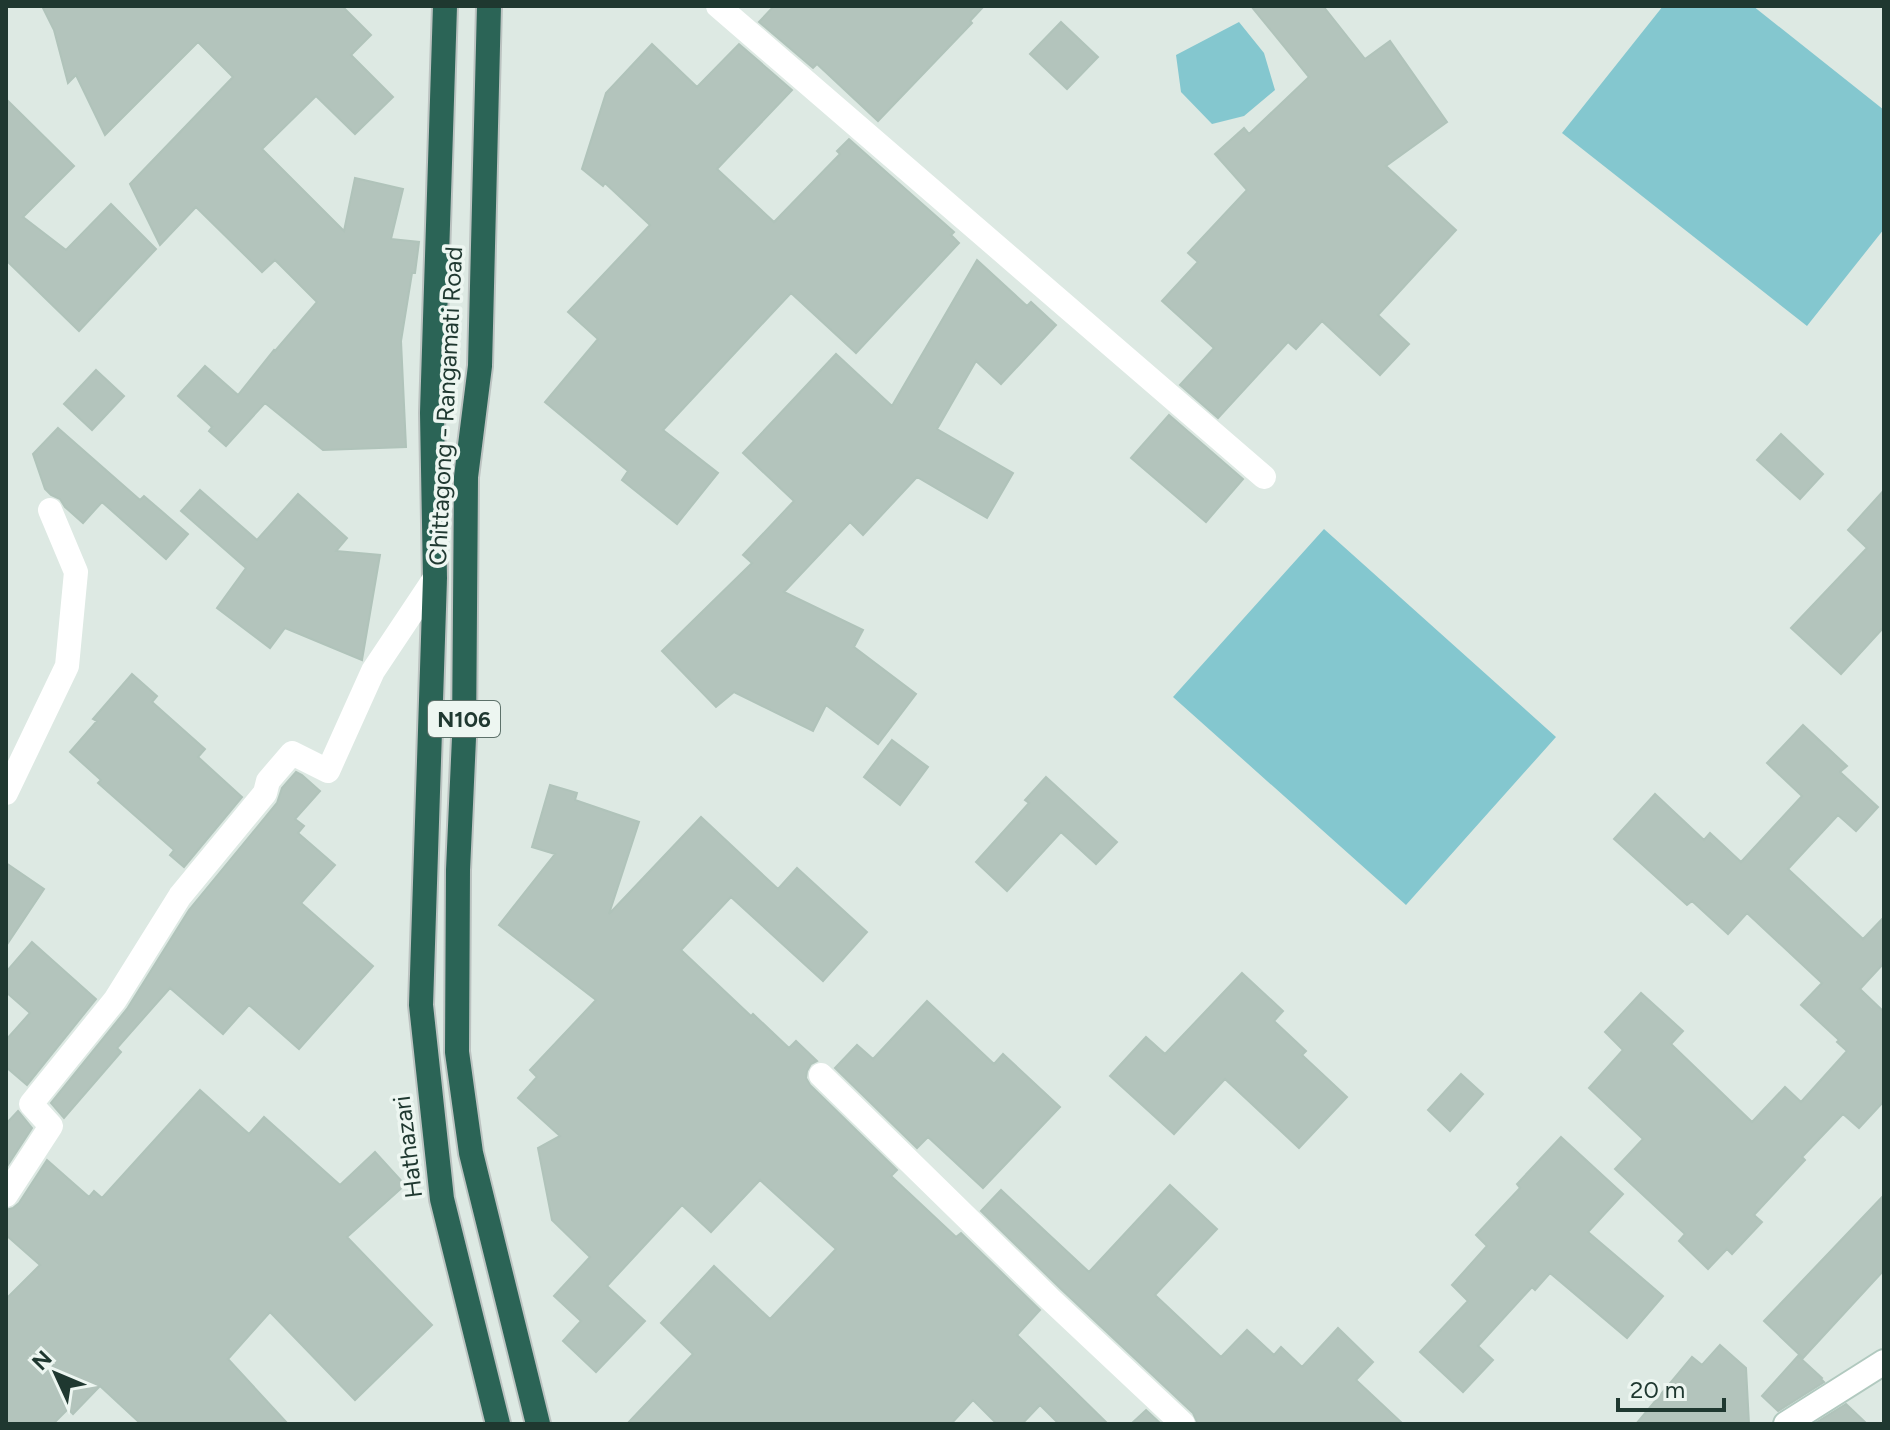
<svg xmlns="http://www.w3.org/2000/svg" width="1890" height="1430" font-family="Figtree,sans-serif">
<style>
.water{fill:#84c7cf}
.building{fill:#b3c4bc;stroke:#b0c3ba;stroke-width:2}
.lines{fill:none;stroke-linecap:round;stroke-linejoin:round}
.secondary-casing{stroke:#b1c9bf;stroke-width:28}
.highway-casing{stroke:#bcc3c1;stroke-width:28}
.street{stroke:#fff;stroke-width:24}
.secondary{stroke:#fff;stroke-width:24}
.highway{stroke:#2b6456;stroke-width:24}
.labels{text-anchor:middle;stroke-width:7;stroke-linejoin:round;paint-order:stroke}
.shield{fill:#edf6f1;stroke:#5d716a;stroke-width:2}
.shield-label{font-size:22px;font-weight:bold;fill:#1f3830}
.street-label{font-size:24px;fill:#1f3830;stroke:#edf6f1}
</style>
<rect width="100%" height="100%" fill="#dde9e3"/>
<path class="water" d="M1663 6H1753L1884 110V229L1807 326 1562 133Z
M1239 22 1264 53 1275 90 1244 116 1212 124 1181 92 1176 55Z
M1324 529 1556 737 1406 905 1173 697Z"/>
<path class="building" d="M42 6H342L371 35 351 55 393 97 355 134 316 96 262 149 344 231 355 178 403 189 391 239 419 242 415 273H412L401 341 406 447 323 450 265 403 226 446 209 431 212 427 178 396 205 366 238 395 274 350 275 351 317 302 275 260 262 272 196 207 160 245 130 184 233 77 198 42 105 135 76 75 68 83 54 30Z
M774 6H984L970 21 972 23 878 121 817 64 813 68 759 22Z
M1251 6H1323L1365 59 1390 41 1447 122 1386 166 1456 230 1378 315 1409 344 1380 375 1322 321 1296 349 1288 342 1218 418 1180 385 1214 348 1162 301 1198 262 1188 253 1247 190 1215 154 1244 128 1249 134 1309 77Z
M1061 22 1098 57 1067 89 1030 54Z
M652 44 697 87 739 44 792 90 717 169 774 222 840 154 837 151 849 139 954 232 951 235 959 243 856 353 791 293 663 430 718 473 677 524 622 480 628 471 545 402 598 339 568 312 650 225 605 183 603 186 582 169 606 93Z
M6 99 74 166 23 217 66 250 111 204 156 249 79 331 6 260Z
M977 260 1027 306 1031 302 1056 325 1001 384 976 361 937 429 1013 473 987 518 917 477 863 535 850 522 784 592 863 630 854 647 916 694 878 744 826 705 813 731 734 692 716 707 662 651 752 563 743 555 794 501 743 453 836 354 892 406Z
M96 370 124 396 92 430 64 404Z
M1169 415 1243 479 1206 522 1131 458Z
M58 428 140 500 144 496 188 534 166 559 102 502 83 523 65 507 60 499 51 495 45 489 33 454Z
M1781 434 1823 474 1800 499 1757 460Z
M200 490 257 540 298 494 347 538 336 551 380 555 362 660 285 628 270 648 217 608 246 568 181 511Z
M1884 490V627L1841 674 1791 628 1867 548 1848 530Z
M132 674 157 696 152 702 205 749 198 757 242 797 184 867 170 855 174 850 98 783 101 780 70 752 97 721 93 719Z
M1803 725 1847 766 1840 772 1878 807 1856 831 1838 815 1788 869 1863 939 1884 917V963L1860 989 1884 1012V1101L1859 1128 1843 1114 1802 1157 1805 1160 1754 1215 1762 1222 1732 1254 1727 1249 1708 1269 1679 1241 1685 1234 1615 1169 1643 1139 1589 1088 1623 1050 1605 1032 1641 993 1683 1031 1671 1044 1752 1122 1785 1087 1801 1102 1847 1051 1837 1042 1839 1040 1801 1005 1822 983 1747 913 1728 934 1692 901 1687 905 1614 839 1655 794 1704 840 1710 833 1741 862 1802 796 1767 763Z
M892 740 928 767 900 805 864 777Z
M296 772 302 775 320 791 295 819 304 826 298 833 335 865 301 903 373 966 299 1049 249 1005 223 1034 170 988 117 1048 121 1052 64 1118 51 1103 127 1009 189 910 277 803 282 788Z
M1046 777 1117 842 1096 864 1061 832 1007 891 976 862 1029 803 1025 800Z
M550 785 577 793 575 800 639 822 609 914 701 817 778 889 797 868 867 932 823 981 731 897 681 950 751 1016 753 1014 789 1048 796 1041 817 1061 811 1064 807 1071 806 1078 810 1085 897 1170 891 1176 956 1237 961 1233 1040 1310 1017 1335 1108 1424H1059L1040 1405 1022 1424H997L973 1400 951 1424H627L693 1354 661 1323 714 1266 770 1319 836 1249 760 1180 711 1232 682 1205 607 1286 645 1321 596 1372 563 1341 581 1321 554 1296 590 1257 552 1220 538 1148 560 1136 518 1098 537 1077 530 1070 596 1000 499 925 555 854 532 847Z
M6 863 44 889 6 946Z
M32 942 96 999 27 1085 6 1067V1040L30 1013 6 992V972Z
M1242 973 1283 1011 1274 1021 1306 1051 1302 1055 1347 1097 1299 1148 1225 1079 1174 1134 1110 1076 1146 1037 1165 1054Z
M927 1001 994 1064 1003 1054 1060 1107 983 1188 928 1137 917 1148 835 1068 857 1045 873 1059Z
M1461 1074 1483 1094 1450 1131 1428 1110Z
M200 1090 249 1134 264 1117 340 1185 375 1152 405 1185 347 1237 432 1325 355 1400 270 1312 228 1359 288 1424H141L100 1386 73 1414 68 1409 53 1424H6V1299L40 1265 6 1235V1210L13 1208 19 1203 47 1160 89 1197 94 1191 102 1198Z
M18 1111 32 1128 6 1168V1124Z
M1561 1137 1623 1194 1588 1232 1663 1296 1627 1338 1550 1273 1535 1290 1532 1287 1478 1346 1493 1360 1463 1392 1420 1352 1468 1301 1452 1285 1487 1246 1476 1235 1520 1188 1517 1184Z
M1170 1185 1217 1229 1155 1295 1221 1357 1247 1330 1274 1355 1281 1347 1302 1367 1338 1328 1373 1362 1356 1380 1403 1424H1198L1193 1413 1061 1289 981 1211 1001 1190 1089 1272Z
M1884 1195V1270L1803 1358 1764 1321Z
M1720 1345 1746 1368 1749 1424H1636L1692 1357 1702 1365Z
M1798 1356 1822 1378 1821 1379 1824 1382 1778 1411 1762 1396Z
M1846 1404 1867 1424H1814Z
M1146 1410 1161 1424H1131Z"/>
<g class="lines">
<g class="secondary-casing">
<path id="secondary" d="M1786 1424 1884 1362"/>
</g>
<g class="highway-casing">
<path id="highway" d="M445 6 432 413 435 578 421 1005 442 1199 498 1424
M489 6 480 366 466 477 464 738 458 870 457 1052 471 1153 538 1424"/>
</g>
<path class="street" d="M718 6 1264 477
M6 793 67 666 76 572 50 510
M821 1075 1051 1300 1183 1424
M6 1195 51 1126 31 1104 115 1000 180 896 265 793 268 781 292 753 328 771 373 671 435 578"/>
<use href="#secondary" class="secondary"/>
<use href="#highway" class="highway"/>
</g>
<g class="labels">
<rect class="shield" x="428" y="701" width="72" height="36" rx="6"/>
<g class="shield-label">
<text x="464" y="727">N106</text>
</g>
<g class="street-label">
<text transform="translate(446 406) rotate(-87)" y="8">Chittagong - Rangamati Road</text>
<text transform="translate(408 1147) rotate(-97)" y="8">Hathazari</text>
</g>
</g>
<rect width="1890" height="1430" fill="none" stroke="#1f3830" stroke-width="16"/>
<g transform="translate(56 1374) rotate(314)" stroke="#edf6f1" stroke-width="6" paint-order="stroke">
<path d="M0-6L14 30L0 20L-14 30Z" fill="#1f3830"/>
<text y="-12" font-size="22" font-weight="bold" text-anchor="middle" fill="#1f3830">N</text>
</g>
<path d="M1618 1398v12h106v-12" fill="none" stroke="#1f3830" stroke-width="4"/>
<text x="1630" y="1398" font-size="24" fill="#1f3830" stroke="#edf6f1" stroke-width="6" paint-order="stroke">20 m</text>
</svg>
